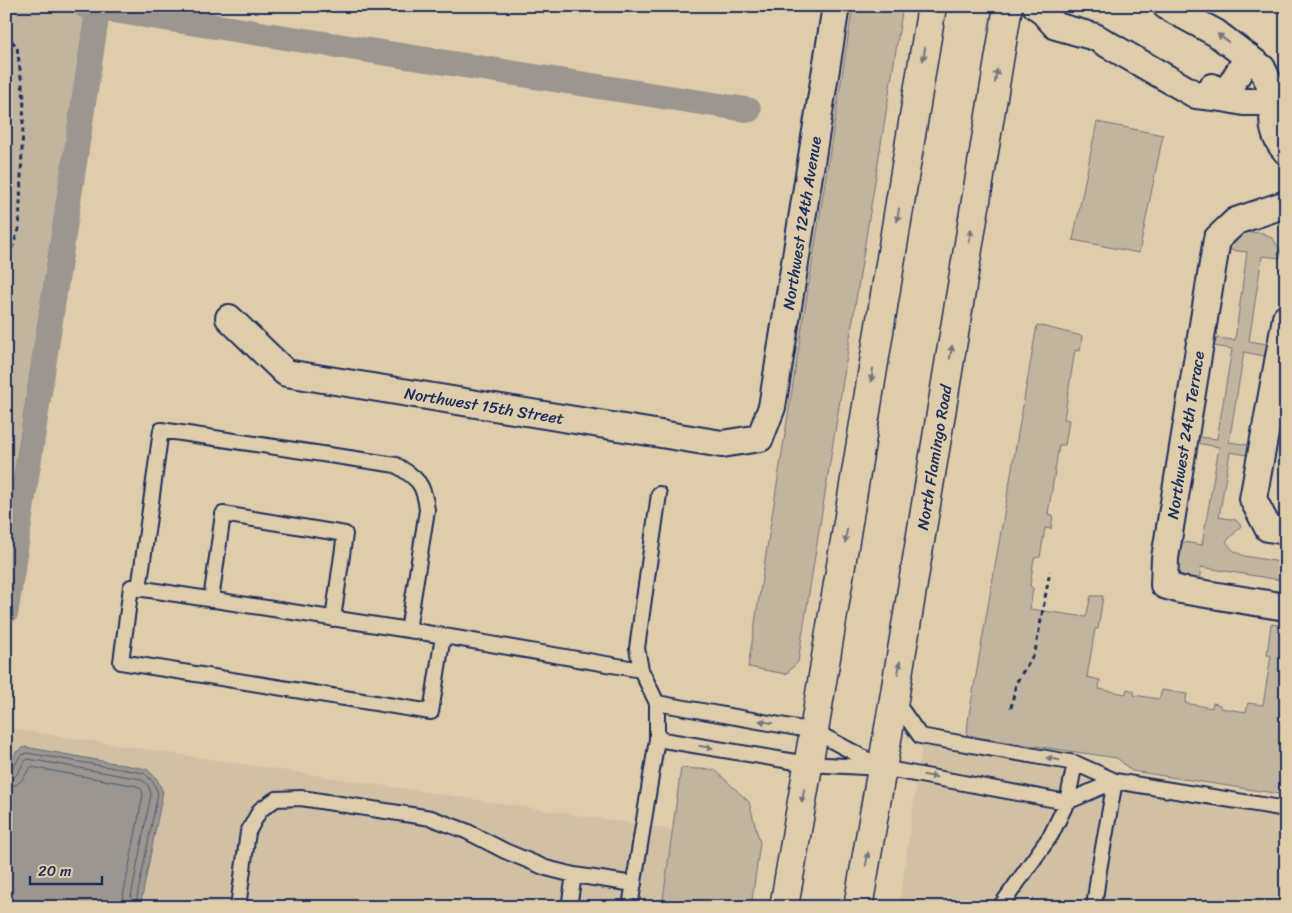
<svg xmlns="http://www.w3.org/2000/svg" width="1292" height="913" font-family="Sriracha,sans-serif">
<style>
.built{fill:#d1c0a4}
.green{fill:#c2b59f;stroke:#6e727e}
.water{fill:#9c9690;stroke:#686d7c}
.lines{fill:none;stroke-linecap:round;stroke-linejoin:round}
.shore{stroke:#4f5872;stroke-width:1}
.canal{stroke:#9c9690;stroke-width:25}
.service-casing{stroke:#1b2f5e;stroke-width:18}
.minor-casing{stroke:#1b2f5e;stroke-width:30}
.trunk-casing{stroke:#1b2f5e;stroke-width:31}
.path{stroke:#1b2f5e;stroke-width:3;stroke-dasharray:5 4;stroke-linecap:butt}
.service{stroke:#dfccaa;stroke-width:14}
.minor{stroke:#dfccaa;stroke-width:26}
.trunk{stroke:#dfccaa;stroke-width:28}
.oneway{fill:#737680}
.labels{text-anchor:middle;stroke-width:4;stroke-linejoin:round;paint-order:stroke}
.street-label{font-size:16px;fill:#1b2f5e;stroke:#dfccaa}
</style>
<rect width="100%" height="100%" fill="#dfccaa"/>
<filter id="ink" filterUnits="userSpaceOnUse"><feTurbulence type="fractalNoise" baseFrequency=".02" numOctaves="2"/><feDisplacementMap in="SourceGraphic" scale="10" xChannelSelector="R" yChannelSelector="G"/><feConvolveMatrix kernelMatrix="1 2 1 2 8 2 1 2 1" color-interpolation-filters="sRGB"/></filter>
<g filter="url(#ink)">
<path class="built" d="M7 728 760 843 751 907H6Z
M924 730 1098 762 1124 775 1286 800V907H899Z"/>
<path class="green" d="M6 6H77L87 8 6 528Z
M853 6H903L798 662 786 674 748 667Z
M1097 122 1163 135 1139 253 1073 240Z
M1251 232 1263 233 1273 239 1281 251 1280 258 1262 256 1249 341 1267 344 1269 350 1264 356 1244 352 1229 442 1249 445 1247 455 1230 452 1219 517 1236 520 1241 526 1226 542 1234 551 1244 556 1286 563V581L1201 567 1199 581H1193L1179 573 1176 563 1178 541 1202 545 1219 447 1196 443 1198 437 1217 439 1232 349 1214 346 1217 338 1235 340 1247 252 1230 250 1231 246 1238 235Z
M1037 325 1082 336 1080 351 1075 350 1064 419 1069 420 1065 445H1059L1048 514 1053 515 1051 529 1045 528 1040 557 1034 558 1030 586 1033 588 1030 609 1086 617 1091 596H1103L1098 629H1095L1087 677 1100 680 1099 689 1126 694 1127 689 1134 691V695L1159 699 1162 690 1187 694 1185 703 1212 708 1213 703 1220 705V708L1246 712 1248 703 1263 705 1271 656 1267 655 1271 624 1286 626V795L1132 771 1117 758 967 736 968 721Z
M681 768 715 770 749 802 760 843 751 907H662Z"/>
<path class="water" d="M25 747 147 769 157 779 163 792 140 907H6V772L16 752Z"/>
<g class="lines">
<path class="shore" d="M6 773 12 771 20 756 27 753 144 773 153 782 158 793 135 907
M6 779C22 778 18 765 28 759L141 779 148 785 151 794 129 907
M6 787C23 786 22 777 31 767L137 786 142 790 143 795 121 907"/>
<path class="canal" d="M85 6 749 110
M6 612 98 8"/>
<g class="service-casing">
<path id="service" d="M139 589 161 430 396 465C418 479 424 483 427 510L408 630
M211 600 223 514 345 534 333 619
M443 636 431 712 121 662 131 587 415 631 641 670 657 703V739L630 907
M641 670 637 648 659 494
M894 699 920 736 1075 763 1115 781 1286 809
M657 703 814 731 877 765
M657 739 808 764 882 768 1067 802 1115 781
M238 907 248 832 260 810 276 799 301 798 431 818 466 831 505 851 546 868 574 875 634 884
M569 907 574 875
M1000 907 1051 835 1067 802 1075 763
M1094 907 1099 870 1115 781"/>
</g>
<g class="minor-casing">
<g id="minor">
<path d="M1036 6H1038L1056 26 1095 37 1196 95 1223 98 1244 102H1278L1262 68 1216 33 1166 6"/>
<path d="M1212 87 1223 98 1248 57"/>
<path d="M1286 91C1268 108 1270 134 1286 151"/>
<path d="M1286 204 1236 221 1217 239 1165 558 1164 585 1181 590 1286 607"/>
<path id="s1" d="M229 318 286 373 722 444 760 438 772 407 836 6"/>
<path d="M1286 318 1253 499 1268 528 1286 531"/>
</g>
</g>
<g class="trunk-casing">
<g id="trunk">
<path d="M784 907 814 731 932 6"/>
<path id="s2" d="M858 907 894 699 1008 6"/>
</g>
</g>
<path class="path" d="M6 34 17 47 24 99 19 229 6 264
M1011 708 1016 683 1035 652 1050 571"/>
<use href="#service" class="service"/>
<use href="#minor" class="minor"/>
<use href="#trunk" class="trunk"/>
</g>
<defs><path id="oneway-solid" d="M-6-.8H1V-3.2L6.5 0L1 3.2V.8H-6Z" transform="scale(1.25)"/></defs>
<g class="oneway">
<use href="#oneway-solid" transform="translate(1223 38) rotate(-143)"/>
<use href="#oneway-solid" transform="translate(924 54) rotate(99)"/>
<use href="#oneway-solid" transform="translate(996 76) rotate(-81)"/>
<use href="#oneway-solid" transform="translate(898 215) rotate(99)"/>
<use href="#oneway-solid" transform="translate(970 236) rotate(-81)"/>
<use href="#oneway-solid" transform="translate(951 352) rotate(-81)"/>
<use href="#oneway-solid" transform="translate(872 375) rotate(99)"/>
<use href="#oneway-solid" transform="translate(846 536) rotate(99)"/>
<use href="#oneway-solid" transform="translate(899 668) rotate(-81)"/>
<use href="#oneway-solid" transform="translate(766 722) rotate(-170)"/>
<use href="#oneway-solid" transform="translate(706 747) rotate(9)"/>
<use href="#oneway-solid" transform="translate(1053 759) rotate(-170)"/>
<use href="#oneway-solid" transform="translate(930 776) rotate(10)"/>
<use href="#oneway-solid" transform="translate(803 796) rotate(100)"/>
<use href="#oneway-solid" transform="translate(867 859) rotate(-80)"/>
</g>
</g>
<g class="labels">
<g class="street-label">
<text dy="6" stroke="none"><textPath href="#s1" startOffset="779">Northwest 124th Avenue</textPath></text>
<text dy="6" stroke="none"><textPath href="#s1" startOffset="280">Northwest 15th Street</textPath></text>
<text transform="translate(1185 435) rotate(-81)" y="6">Northwest 24th Terrace</text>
<text dy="6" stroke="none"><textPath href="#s2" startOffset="456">North Flamingo Road</textPath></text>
</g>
</g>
<rect width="1292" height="913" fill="none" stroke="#dfccaa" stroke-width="25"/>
<rect x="12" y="12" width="1267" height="888" fill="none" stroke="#1b2f5e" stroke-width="2" filter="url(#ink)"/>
<path d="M30 876v8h72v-8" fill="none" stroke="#1b2f5e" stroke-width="2.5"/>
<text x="38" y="876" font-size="15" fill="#1b2f5e" stroke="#dfccaa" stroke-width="4" paint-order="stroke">20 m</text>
</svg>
